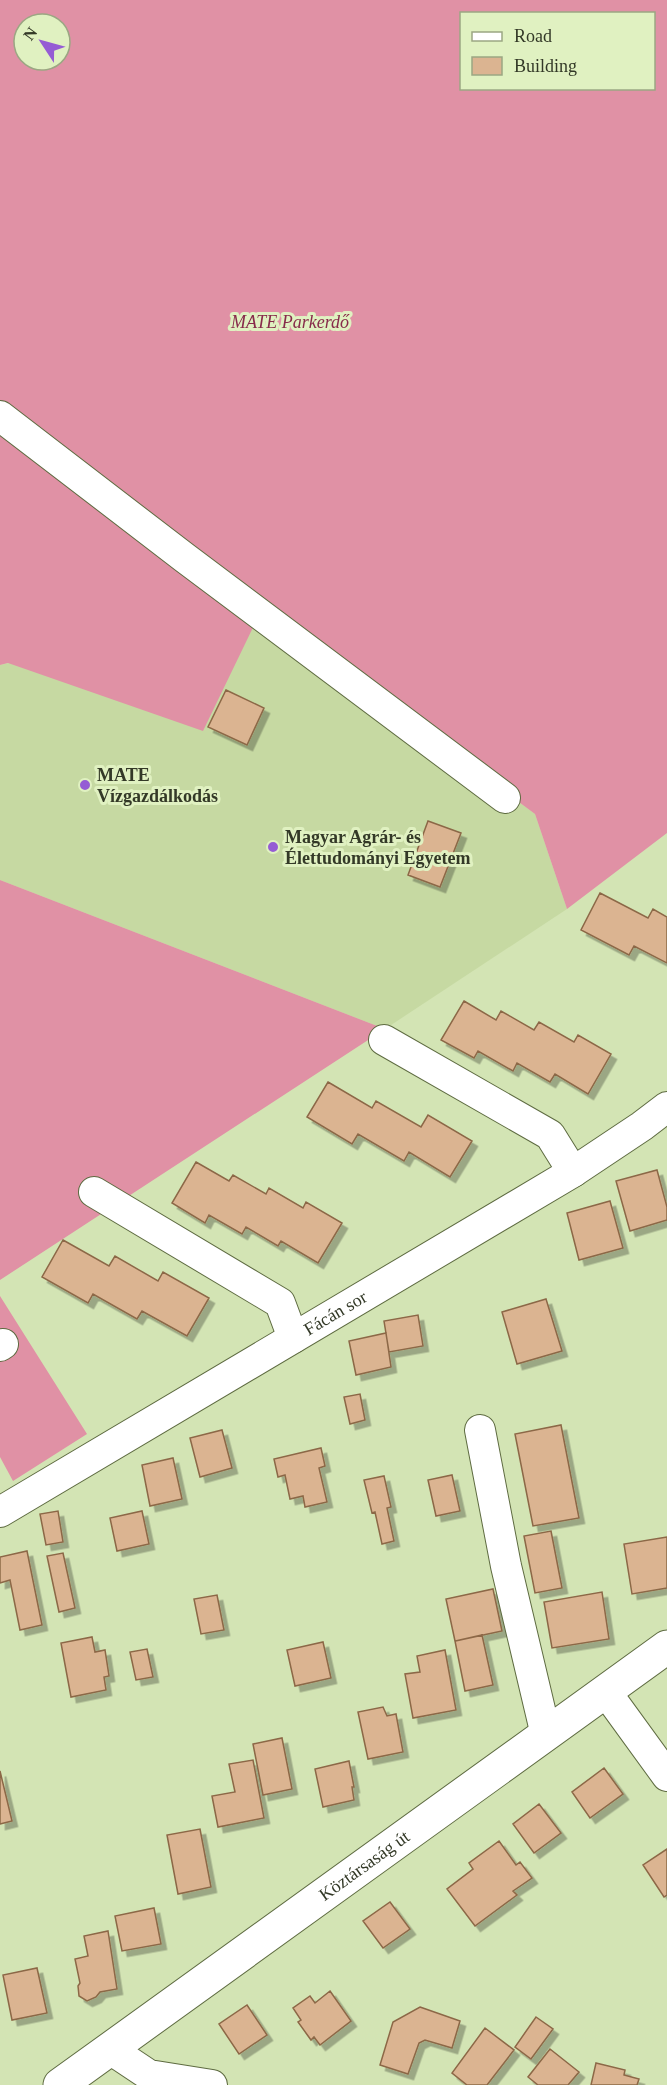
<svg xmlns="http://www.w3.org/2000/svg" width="667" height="2085" font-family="Georgia,serif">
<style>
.built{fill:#c6d9a2}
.forest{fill:#e091a5;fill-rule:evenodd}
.building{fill:#dbb491;stroke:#8c6847;stroke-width:1.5;filter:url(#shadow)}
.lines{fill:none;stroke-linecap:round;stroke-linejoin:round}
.minor-casing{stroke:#5e6b41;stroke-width:32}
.major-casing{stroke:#5e6b41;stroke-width:35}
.minor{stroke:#fff;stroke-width:30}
.major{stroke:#fff;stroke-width:33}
.poi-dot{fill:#955cd4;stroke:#e0f1c1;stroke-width:2}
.labels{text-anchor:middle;stroke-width:6;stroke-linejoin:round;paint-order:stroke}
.park-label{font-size:18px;font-style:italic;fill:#872b4b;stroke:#e0f1c1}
.poi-label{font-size:18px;font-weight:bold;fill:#333927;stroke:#e0f1c1;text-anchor:start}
.street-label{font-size:18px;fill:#333927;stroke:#e0f1c1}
</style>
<defs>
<filter id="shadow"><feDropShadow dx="5.5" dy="5.5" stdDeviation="0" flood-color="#0004"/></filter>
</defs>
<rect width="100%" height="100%" fill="#d3e4b4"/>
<path class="built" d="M261 610 535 814 567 909 385 1029 0 880V665Z"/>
<path class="forest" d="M0 0H667V833L567 909 535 814 261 611 203 731 8 663 0 665ZM462 14H654V88H462ZM24 24H60V60H24Z
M0 880 385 1029 0 1280Z
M0 1296 87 1434 13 1481 0 1457Z"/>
<path class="building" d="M226 690 264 708 247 745 208 727Z
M428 821 461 833 440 887 408 875Z
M600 893 648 918 653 909 667 917V963L634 946 629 955 581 930Z
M464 1001 496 1020 501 1011 534 1030 539 1022 574 1042 578 1035 611 1054 588 1094 555 1074 550 1082 517 1063 513 1071 478 1051 474 1058 441 1040Z
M328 1082 372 1108 376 1101 421 1127 428 1115 472 1141 450 1177 409 1152 404 1161 358 1134 352 1144 307 1117Z
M196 1162 229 1181 233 1175 266 1194 269 1188 303 1208 306 1202 342 1223 318 1263 281 1241 278 1246 246 1227 242 1234 209 1215 205 1223 172 1203Z
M657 1170 667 1207V1220L630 1231 616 1181Z
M610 1201 623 1248 579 1260 567 1213Z
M63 1240 109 1266 115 1256 158 1281 163 1272 209 1298 187 1336 142 1311 137 1319 93 1294 88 1303 42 1277Z
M546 1299 562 1351 517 1364 502 1312Z
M418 1315 423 1346 389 1352 384 1321Z
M386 1333 391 1367 356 1375 349 1341Z
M360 1394 365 1420 350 1424 344 1397Z
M561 1425 579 1518 533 1526 515 1434Z
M222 1430 232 1468 200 1477 190 1438Z
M321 1448 325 1466 319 1468 327 1502 305 1507 303 1496 290 1499 285 1475 278 1477 274 1459Z
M173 1458 182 1499 150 1506 142 1465Z
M452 1475 460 1511 436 1516 428 1480Z
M384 1476 391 1507 387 1508 394 1541 382 1544 375 1512 372 1513 364 1480Z
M58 1511 63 1542 46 1545 40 1514Z
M142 1511 149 1544 117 1551 110 1518Z
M551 1531 562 1588 535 1593 524 1536Z
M667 1537V1588L632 1594 624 1544Z
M27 1551 42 1625 20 1630 10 1580 0 1583V1557Z
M63 1553 75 1608 59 1612 47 1556Z
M493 1589 502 1631 455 1641 446 1599Z
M602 1592 609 1639 552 1648 544 1602Z
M217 1595 224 1630 201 1634 194 1599Z
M482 1635 493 1685 465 1691 455 1641Z
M92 1637 95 1652 105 1650 109 1676 104 1677 106 1690 71 1697 61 1643Z
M323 1642 331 1678 295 1686 287 1650Z
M147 1649 153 1677 136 1680 130 1652Z
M445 1650 456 1710 413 1718 405 1674 420 1672 417 1656Z
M383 1707 387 1716 396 1714 403 1752 368 1759 358 1712Z
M282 1738 292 1789 263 1795 253 1744Z
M253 1760 264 1818 218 1827 212 1796 235 1792 229 1764Z
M349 1761 354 1787H352L354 1800 323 1807 315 1769Z
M604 1768 623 1794 590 1818 572 1792Z
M0 1771 12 1821 0 1824Z
M539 1804 561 1833 534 1853 513 1824Z
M200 1829 211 1887 178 1894 167 1835Z
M499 1841 516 1865 520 1862 532 1878 513 1891 517 1895 475 1926 447 1889 473 1869 469 1863Z
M667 1849V1895L664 1897 643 1865Z
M390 1902 410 1929 383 1948 363 1921Z
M154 1908 161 1944 122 1951 115 1916Z
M108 1931 117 1989 100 1992 96 1997 87 2001 79 1996 78 1986 80 1983 75 1959 88 1956 84 1936Z
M37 1968 47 2013 12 2020 3 1975Z
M330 1991 351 2021 320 2045 314 2037 311 2040 298 2022 301 2020 293 2008 310 1996 315 2003Z
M247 2005 267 2035 239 2054 219 2024Z
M420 2007 460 2021 452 2048 425 2040 419 2043 408 2074 380 2065 393 2022Z
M536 2017 553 2029 531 2059 515 2047Z
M485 2028 514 2050 487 2085H467L452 2073Z
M550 2049 579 2072 568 2085H538L528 2077Z
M596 2063 625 2070 624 2075 639 2079 637 2085H591Z"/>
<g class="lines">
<g class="minor-casing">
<g id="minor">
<path d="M0 416 185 558 505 798"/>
<path d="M384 1040 550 1135 573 1172"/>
<path d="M94 1192 280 1303 293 1338"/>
<path d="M0 1346 3 1344"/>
<path d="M480 1430 506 1566 546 1735"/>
<path id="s1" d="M0 1512 573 1172 642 1126 667 1107"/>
<path d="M606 1692 667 1776"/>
<path d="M110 2049 149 2075 212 2085"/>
</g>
</g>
<g class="major-casing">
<g id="major">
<path id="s2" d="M60 2085 667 1647"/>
</g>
</g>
<use href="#minor" class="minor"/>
<use href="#major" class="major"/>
</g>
<g class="poi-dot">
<circle cx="85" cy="785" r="6"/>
<circle cx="273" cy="847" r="6"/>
</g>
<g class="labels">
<g class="park-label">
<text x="290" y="328">MATE Parkerdő</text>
</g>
<g class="poi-label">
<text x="97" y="781">MATE<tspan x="97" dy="21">Vízgazdálkodás</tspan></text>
<text x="285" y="843">Magyar Agrár- és<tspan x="285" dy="21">Élettudományi Egyetem</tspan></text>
</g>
<g class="street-label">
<text dy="6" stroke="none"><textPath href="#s1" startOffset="390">Fácán sor</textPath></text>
<text dy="6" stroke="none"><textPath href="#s2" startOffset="375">Köztársaság út</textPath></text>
</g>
</g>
<rect x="460" y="12" width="195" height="78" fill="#e0f1c1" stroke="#9ba783" stroke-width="1.5"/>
<rect x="472" y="32" width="30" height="9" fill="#ffffff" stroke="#9ba783" stroke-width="1.5"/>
<text x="514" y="42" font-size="18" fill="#333927">Road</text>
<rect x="472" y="57" width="30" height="18" fill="#dbb491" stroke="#9ba783" stroke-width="1.5"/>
<text x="514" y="72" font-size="18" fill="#333927">Building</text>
<g transform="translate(42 42) rotate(306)"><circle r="28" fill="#e0f1c1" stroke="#9ba783" stroke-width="1.5"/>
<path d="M0-4.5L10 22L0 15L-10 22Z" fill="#955cd4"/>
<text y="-9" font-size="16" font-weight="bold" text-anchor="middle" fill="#333927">N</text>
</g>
</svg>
